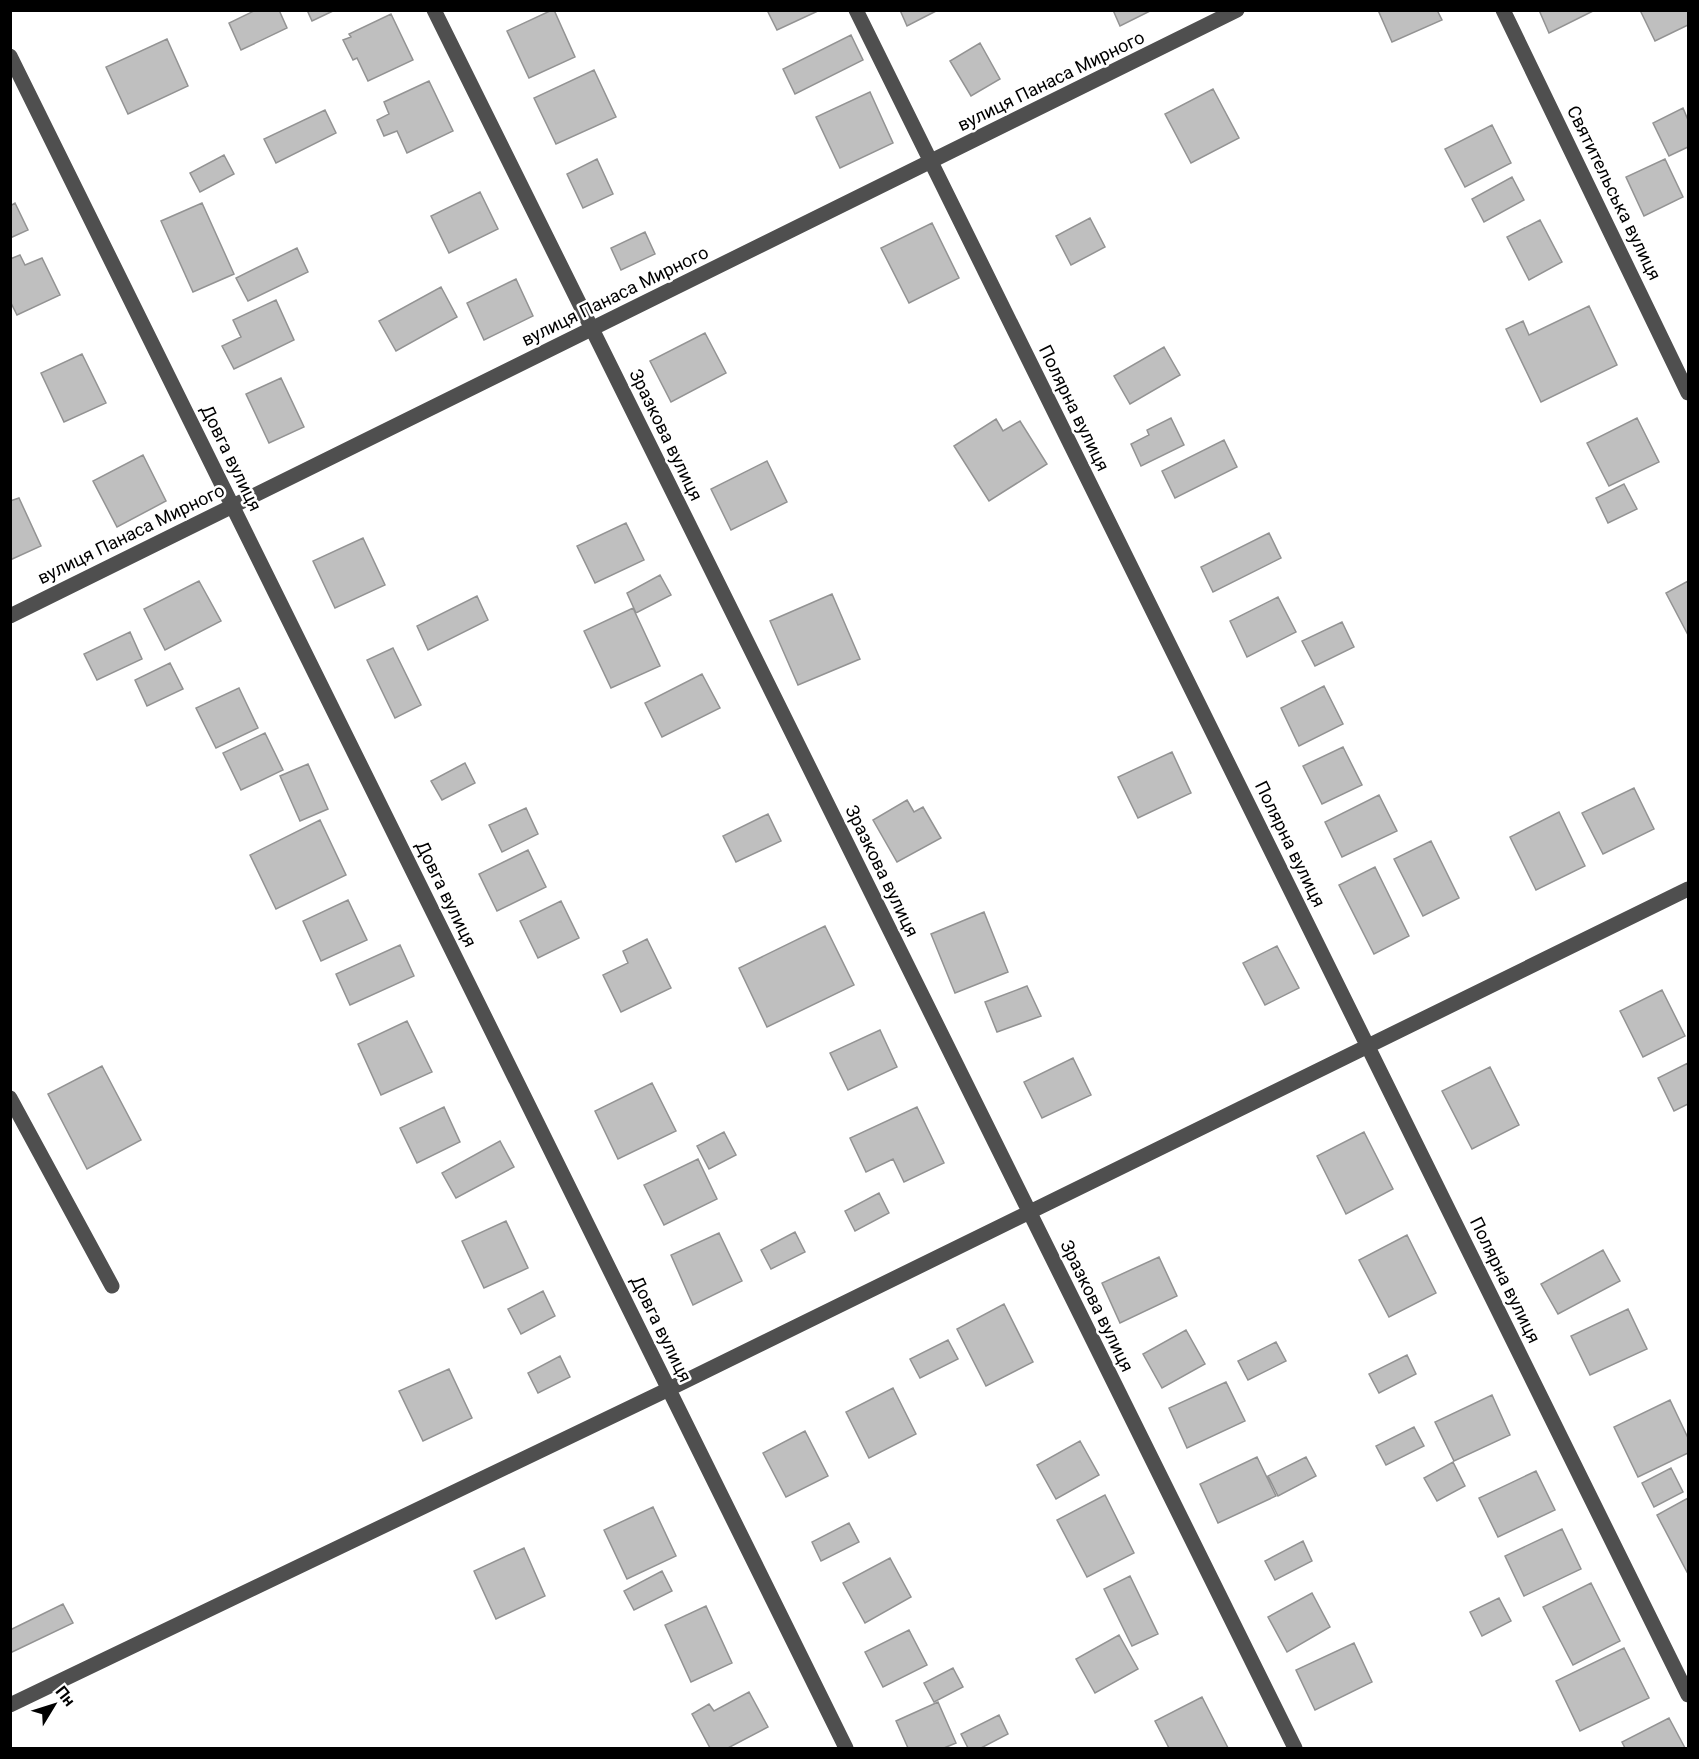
<svg xmlns="http://www.w3.org/2000/svg" width="1699" height="1759" font-family="Roboto,sans-serif">
<style>
.building{fill:#bfbfbf;stroke:#939393;stroke-width:1.5}
.lines{fill:none;stroke-linecap:round;stroke-linejoin:round}
.minor{stroke:#4f4f4f;stroke-width:15}
.labels{text-anchor:middle;stroke-width:5;stroke-linejoin:round;paint-order:stroke}
.street-label{font-size:18px;fill:#000;stroke:#fff}
</style>
<rect width="100%" height="100%" fill="#fff"/>
<path class="building" d="M256 10H279L287 28 241 50 229 23Z
M307 10H335L312 21Z
M552 10H554L575 57 529 78 507 31Z
M767 10H820L777 30Z
M900 10H938L907 26Z
M1113 10H1152L1120 26Z
M1378 10H1437L1442 20 1392 42Z
M1539 10H1595L1549 33Z
M1640 10H1688V25L1655 41Z
M391 14 413 60 368 81 357 58 353 60 343 40 351 37 349 34Z
M851 35 863 60 795 94 783 69Z
M167 39 188 86 128 114 106 67Z
M980 43 1000 79 971 96 950 61Z
M594 70 616 117 556 144 534 98Z
M429 81 453 131 407 153 397 131 384 136 377 120 389 114 384 102Z
M1213 89 1239 138 1191 163 1165 114Z
M870 92 893 143 840 168 816 117Z
M1683 108 1688 120V147L1669 156 1653 123Z
M325 110 336 133 276 163 264 139Z
M1492 125 1511 163 1465 187 1445 149Z
M224 155 234 174 200 192 190 173Z
M597 159 613 194 583 208 567 174Z
M1665 159 1683 197 1644 216 1626 177Z
M1512 177 1524 200 1484 222 1472 199Z
M480 192 498 229 449 253 431 216Z
M15 203 28 230 10 238V206Z
M202 203 234 274 193 292 161 221Z
M1090 218 1105 247 1071 265 1056 236Z
M1540 220 1562 262 1529 280 1507 237Z
M932 223 959 278 909 303 881 248Z
M645 232 655 254 621 270 611 248Z
M297 248 308 272 248 301 236 278Z
M20 255 25 265 42 258 60 295 17 315 10 301V259Z
M516 279 533 316 484 340 467 303Z
M441 287 457 317 396 351 379 321Z
M276 300 294 340 234 369 222 346 241 337 233 320Z
M1589 306 1617 365 1541 402 1506 329 1523 321 1529 335Z
M705 333 726 373 671 402 650 361Z
M1164 347 1180 375 1130 404 1114 376Z
M82 354 106 403 64 422 41 373Z
M281 378 304 427 269 443 246 394Z
M1171 418 1184 445 1141 466 1131 444 1149 435 1147 430Z
M1637 418 1659 462 1609 486 1587 443Z
M996 419 1003 431 1020 421 1047 464 989 501 954 446Z
M1224 440 1237 467 1175 498 1162 471Z
M143 455 166 501 117 527 93 481Z
M767 461 787 502 731 530 711 489Z
M1624 484 1637 509 1608 523 1596 498Z
M19 498 41 546 10 560V501Z
M626 523 644 560 595 583 577 546Z
M1269 533 1281 558 1213 592 1201 567Z
M363 538 385 585 335 608 313 561Z
M660 575 671 595 636 613 627 593Z
M199 581 221 621 165 650 144 609Z
M1688 581V635L1666 593Z
M832 594 860 659 798 685 770 621Z
M477 596 488 620 428 650 417 626Z
M1278 597 1296 632 1247 657 1230 621Z
M633 608 660 666 611 688 584 631Z
M1342 622 1354 647 1315 666 1302 641Z
M130 632 142 659 97 680 84 654Z
M393 648 421 705 395 718 367 660Z
M170 663 183 689 147 706 135 680Z
M702 674 720 708 662 737 645 703Z
M1324 686 1343 724 1299 746 1281 708Z
M239 688 258 728 216 748 196 708Z
M265 733 283 770 241 790 223 753Z
M1343 747 1362 785 1322 804 1303 766Z
M1172 752 1191 793 1138 818 1118 777Z
M465 763 475 783 442 800 431 781Z
M308 764 328 809 300 821 280 776Z
M1634 788 1654 829 1603 854 1582 813Z
M1379 795 1397 831 1342 857 1325 822Z
M907 800 914 812 923 807 941 838 897 862 873 820Z
M526 808 538 834 502 852 489 825Z
M1559 812 1585 866 1536 890 1510 837Z
M768 814 781 841 736 862 723 836Z
M320 820 346 875 276 909 250 855Z
M1431 841 1459 898 1423 916 1394 859Z
M528 850 546 887 497 911 479 874Z
M1375 867 1409 936 1374 954 1339 885Z
M348 900 367 940 321 961 303 921Z
M561 901 579 938 538 958 520 921Z
M984 912 1008 972 955 993 931 934Z
M825 926 854 985 767 1027 739 968Z
M647 939 671 988 621 1012 603 975 628 963 623 951Z
M400 945 414 976 350 1005 336 974Z
M1277 946 1299 988 1265 1005 1243 963Z
M1027 986 1041 1016 997 1032 985 1002Z
M1662 990 1685 1036 1643 1057 1620 1011Z
M407 1021 432 1072 381 1095 358 1044Z
M880 1030 897 1067 848 1090 830 1053Z
M1073 1058 1091 1095 1042 1118 1024 1082Z
M1688 1063V1104L1674 1111 1658 1078Z
M102 1066 141 1140 87 1169 48 1094Z
M1490 1067 1519 1125 1472 1149 1442 1091Z
M652 1083 676 1131 618 1159 595 1111Z
M444 1107 460 1142 417 1163 400 1128Z
M917 1107 944 1163 904 1182 893 1159 866 1172 850 1138Z
M724 1132 736 1155 709 1169 697 1146Z
M1364 1132 1393 1189 1346 1214 1317 1156Z
M500 1141 514 1167 456 1198 442 1173Z
M698 1159 717 1199 664 1225 644 1185Z
M879 1193 889 1213 855 1231 845 1211Z
M506 1221 528 1268 484 1288 462 1241Z
M795 1232 805 1252 771 1269 761 1250Z
M719 1233 742 1281 693 1305 671 1255Z
M1407 1235 1436 1293 1389 1317 1359 1260Z
M1603 1250 1620 1281 1558 1314 1541 1284Z
M1159 1257 1177 1296 1120 1323 1102 1283Z
M543 1291 555 1316 521 1334 508 1309Z
M1004 1304 1033 1362 986 1386 957 1329Z
M1628 1309 1647 1349 1590 1375 1571 1336Z
M1186 1330 1205 1364 1162 1388 1143 1354Z
M948 1340 958 1359 920 1378 910 1359Z
M1276 1342 1286 1361 1248 1380 1238 1361Z
M1407 1355 1416 1374 1379 1393 1369 1374Z
M560 1356 570 1377 538 1393 528 1373Z
M449 1369 472 1418 423 1441 399 1391Z
M1226 1382 1245 1421 1187 1448 1169 1408Z
M893 1388 916 1434 869 1458 846 1412Z
M1492 1395 1510 1435 1454 1461 1435 1422Z
M1670 1400 1688 1438V1453L1638 1477 1614 1427Z
M1414 1427 1424 1446 1386 1465 1376 1446Z
M805 1431 828 1476 786 1497 763 1453Z
M1080 1441 1099 1475 1056 1499 1037 1465Z
M1257 1457 1276 1496 1218 1523 1200 1484Z
M1306 1457 1316 1476 1278 1496 1268 1476Z
M1453 1462 1465 1486 1437 1501 1424 1478Z
M1671 1468 1683 1492 1654 1507 1642 1483Z
M1536 1471 1555 1510 1498 1537 1479 1498Z
M1105 1495 1134 1553 1087 1577 1057 1520Z
M1688 1498V1571L1687 1572 1657 1515Z
M653 1507 676 1556 627 1579 604 1530Z
M849 1523 859 1542 821 1561 812 1542Z
M1562 1529 1581 1569 1524 1596 1505 1556Z
M1303 1541 1312 1561 1275 1580 1265 1561Z
M524 1548 545 1596 496 1619 474 1571Z
M890 1558 911 1597 865 1623 843 1583Z
M662 1571 672 1591 634 1610 624 1591Z
M1130 1576 1158 1634 1132 1646 1104 1589Z
M1591 1583 1620 1641 1573 1665 1543 1607Z
M1312 1593 1330 1627 1287 1652 1268 1617Z
M1499 1598 1511 1621 1482 1636 1470 1612Z
M63 1604 73 1623 10 1653V1630Z
M706 1606 732 1663 691 1682 665 1625Z
M909 1630 927 1665 883 1687 865 1652Z
M1119 1635 1138 1669 1095 1693 1076 1659Z
M1354 1643 1372 1682 1315 1710 1296 1670Z
M1624 1648 1649 1698 1580 1731 1556 1681Z
M953 1668 963 1687 934 1702 924 1683Z
M749 1692 768 1727 728 1748H710L692 1714 709 1704 714 1711Z
M1202 1697 1228 1748H1169L1155 1721Z
M938 1702 956 1743 944 1748H908L896 1721Z
M999 1715 1008 1734 981 1748H968L961 1734Z
M1669 1718 1685 1748H1625L1622 1742Z"/>
<g class="lines">
<path class="minor" d="M434 10 1295 1748
M856 10 1688 1695
M1503 10 1688 393
M10 56 846 1748
M10 616 1237 10
M10 1098 112 1286
M10 1705 669 1389 1688 889"/>
</g>
<g class="labels">
<g class="street-label">
<text transform="translate(1051 81) rotate(-26)" y="6">вулиця Панаса Мирного</text>
<text transform="translate(1614 193) rotate(64)" y="6">Святительська вулиця</text>
<text transform="translate(615 296) rotate(-26)" y="6">вулиця Панаса Мирного</text>
<text transform="translate(1074 408) rotate(64)" y="6">Полярна вулиця</text>
<text transform="translate(666 435) rotate(64)" y="6">Зразкова вулиця</text>
<text transform="translate(231 458) rotate(64)" y="6">Довга вулиця</text>
<text transform="translate(131 534) rotate(-26)" y="6">вулиця Панаса Мирного</text>
<text transform="translate(1290 844) rotate(64)" y="6">Полярна вулиця</text>
<text transform="translate(882 871) rotate(64)" y="6">Зразкова вулиця</text>
<text transform="translate(446 894) rotate(64)" y="6">Довга вулиця</text>
<text transform="translate(1505 1280) rotate(64)" y="6">Полярна вулиця</text>
<text transform="translate(1097 1306) rotate(64)" y="6">Зразкова вулиця</text>
<text transform="translate(661 1329) rotate(64)" y="6">Довга вулиця</text>
</g>
</g>
<rect width="1699" height="1759" fill="none" stroke="#000000" stroke-width="24"/>
<g transform="translate(54 1705) rotate(52)" stroke="#ffffff" stroke-width="4.5" paint-order="stroke">
<path d="M0-4.5L10 22L0 15L-10 22Z" fill="#000000"/>
<text y="-9" font-size="16" font-weight="bold" text-anchor="middle" fill="#000000">Пн</text>
</g>
</svg>
